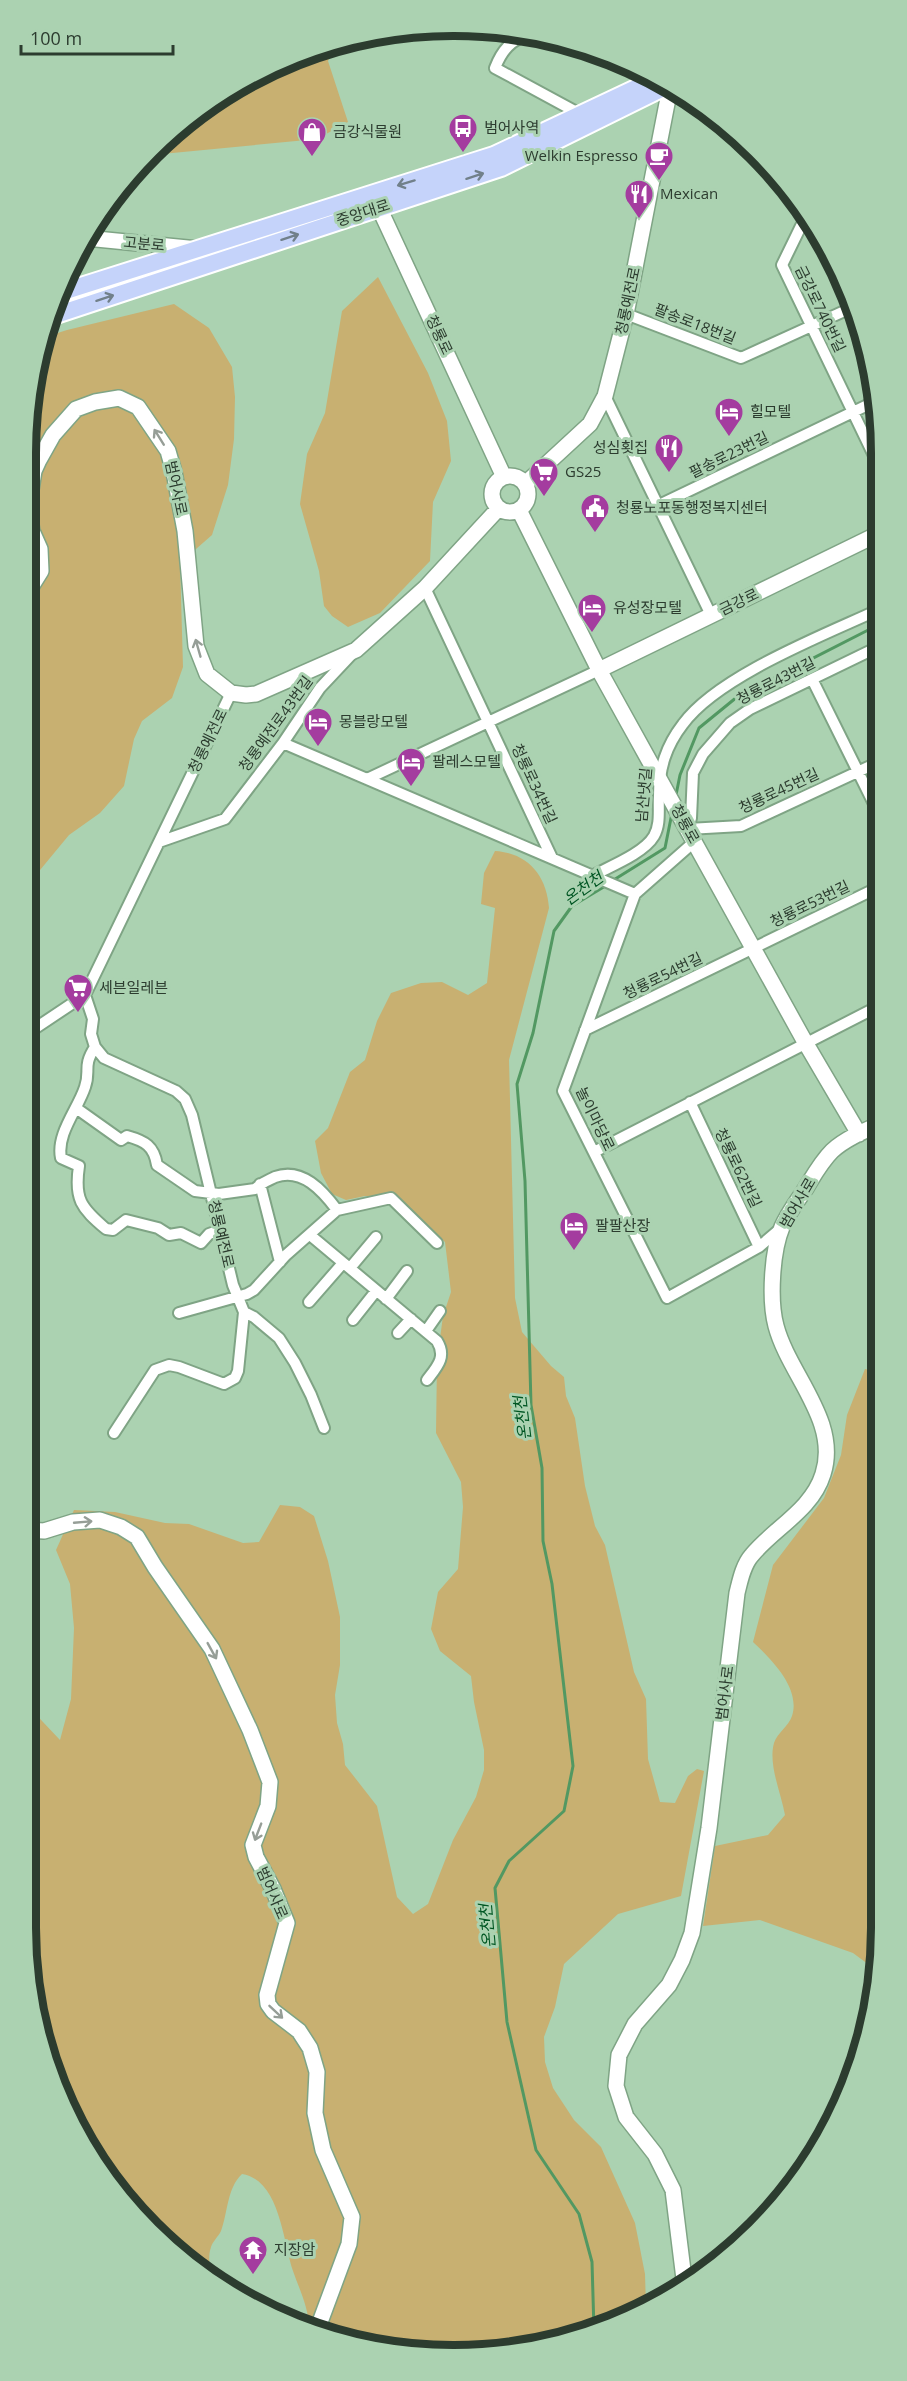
<svg xmlns="http://www.w3.org/2000/svg" width="907" height="2381" font-family="'Open Sans','Noto Sans KR',sans-serif">
<style>
.green{fill:#c8b071}
.lines{fill:none;stroke-linecap:round;stroke-linejoin:round}
.stream{stroke:#529862;stroke-width:3}
.street-casing{stroke:#7fa485;stroke-width:14}
.secondary-casing{stroke:#7fa485;stroke-width:18}
.primary-casing{stroke:#fff;stroke-width:20}
.street{stroke:#fff;stroke-width:10}
.secondary{stroke:#fff;stroke-width:15}
.primary{stroke:#c5d3fa;stroke-width:16}
.oneway{stroke:#71808a}
.oneway2{stroke:#969e97}
.labels{text-anchor:middle;stroke-width:6;stroke-linejoin:round;paint-order:stroke}
.poi-label{font-size:15px;fill:#2c3c2f;stroke:#abd2b1;text-anchor:start}
.street-label{font-size:15px;fill:#2c3c2f;stroke:#abd2b1}
.water-label{font-size:16px;font-style:italic;fill:#005623;stroke:#abd2b1}
.rim{fill:none;stroke:#2c3c2f;stroke-width:8}
</style>
<rect width="100%" height="100%" fill="#abd2b1"/>
<path class="green" d="M336 44 328 61 348 122 317 139 162 154 152 152C197 104 272 58 336 44Z
M378 277 428 373 447 421 451 461 433 502 430 561 380 613 348 627 332 616 324 606 319 571 300 504 307 454 325 413 342 311Z
M174 304 209 328 232 367 235 397 234 439 228 485 212 535 180 563 183 667 172 698 142 721 134 739 124 786 100 813 69 835 26 887V454L40 342 42 338 67 330Z
M495 851C528 853 547 876 549 908L509 1060 515 1298 522 1332 551 1366 564 1377 566 1396 575 1418 585 1486 595 1526 605 1545 634 1672 646 1699 648 1759 660 1802 675 1803 688 1776 697 1769 704 1771 681 1896 618 1914 564 1964 555 2007 544 2037 545 2062 553 2088 574 2120 601 2147 635 2223 645 2274 646 2307 618 2323 537 2347 397 2352 309 2329C309 2308 300 2291 293 2271 283 2242 280 2180 242 2174 227 2188 228 2212 221 2231 218 2237 213 2241 211 2247 208 2256 209 2267 212 2275L131 2209 83 2141 48 2065 26 1927V1704L60 1740 71 1699 74 1628 70 1584 56 1550 74 1510 115 1512 165 1523 189 1524 243 1543 259 1542 280 1505 300 1507 314 1516 328 1561 340 1617V1665L335 1695 337 1723 343 1744 345 1765 377 1806 397 1897 413 1914 428 1904 453 1840 476 1797 484 1770V1750L474 1702 471 1676 440 1651 431 1629 438 1592 458 1569 463 1507 461 1482 436 1433 437 1361 443 1316 451 1292 445 1242 397 1197 365 1196 346 1200 332 1194 321 1173 315 1141 328 1128 350 1072 365 1060 377 1021 391 993 421 983 442 982 468 995 487 983 495 908 481 904 484 873Z
M865 1369 880 1373 881 1927 876 1970 853 1953 760 1920 703 1926 715 1846 768 1835 785 1815C781 1793 768 1764 774 1743 777 1733 789 1726 792 1716 801 1688 771 1659 753 1642L773 1565 824 1498 841 1455 847 1415Z"/>
<g class="lines">
<path class="stream" d="M676 795 680 775 699 728 737 697 878 625
M612 881 665 848 672 813
M594 2330 592 2262 579 2214 536 2150 507 2022 495 1888 509 1861 564 1811 573 1766 552 1584 543 1541 542 1468 531 1405 525 1181 517 1084 533 1033 554 931 572 906 607 885"/>
<g class="street-casing">
<path id="street" d="M529 34C511 40 502 50 495 68L580 114
M809 222 801 226 782 265 878 464
M626 314 741 358 851 308
M605 396 711 615
M657 506 878 400
M425 588 552 858
M878 647 750 709 730 723 703 754 693 773 691 818 688 829 741 826 879 762
M812 679 879 814
M283 743 635 894
M367 779 599 670
M159 842 225 819 283 743 320 688 351 655
M694 842 635 894 563 1091 667 1298 759 1247 780 1229
M594 875C611 866 644 853 654 836 661 824 658 809 659 796 659 768 666 746 683 724 718 676 824 635 878 610
M85 995 93 1019 91 1034 95 1047 104 1058 176 1091 185 1099 192 1115 233 1285 244 1312 254 1317 279 1338 295 1363 311 1395 324 1428
M585 1030 879 887
M26 1037 28 1033 85 995 231 693
M95 1047C82 1067 91 1070 85 1087 78 1109 56 1134 61 1158L79 1166C74 1199 81 1208 106 1229L113 1230 126 1220 158 1228 169 1235 181 1233 201 1243 209 1234 220 1230
M690 1102 759 1247
M76 1108 121 1140 127 1136C145 1141 154 1146 157 1165L195 1191 219 1194 255 1189C261 1183 267 1181 275 1177 302 1167 323 1191 337 1210
M594 1152 879 1006
M260 1184 280 1262
M310 1235 437 1341C447 1357 437 1367 427 1380
M350 1268 376 1237
M386 1299 407 1271
M309 1302 343 1263
M179 1313 247 1294 254 1290 286 1255 337 1210 391 1198 437 1243
M353 1320 376 1291
M426 1331 440 1311
M398 1333 411 1319
M114 1433 155 1370 169 1365 179 1367 224 1384 235 1378 238 1371 244 1312"/>
</g>
<g class="secondary-casing">
<path id="secondary" d="M375 199 504 477
M86 238 198 249
M492 494a18 18 0 1 1 36 0a18 18 0 1 1-36 0Z
M525 484 590 424 605 396 626 314 670 88
M519 510 599 670 805 1042 859 1134
M26 595 41 571 40 549 32 531 28 508 34 471 39 460 53 435 76 409 95 402 119 398 138 407 168 451 174 472 185 531 196 646 207 674 231 693 246 695 256 694 356 650 425 588 499 508
M599 670 878 534
M26 1530 44 1531 73 1522 100 1520 121 1527 137 1537 155 1567 212 1649 250 1730 270 1782 268 1806 253 1845 256 1857 273 1889 287 1923 267 1995 268 2004 273 2011 299 2031 310 2048 317 2072 315 2113 323 2150 352 2217 349 2244 316 2333
M685 2287 673 2190 655 2154 626 2117 616 2086 619 2055 635 2024 669 1985 682 1960 692 1933 709 1828 737 1593C740 1581 743 1565 752 1555 774 1528 812 1510 823 1474 840 1421 789 1375 776 1326 769 1300 772 1251 782 1227 788 1213 798 1200 806 1188 814 1175 821 1162 832 1151 845 1139 864 1131 880 1124"/>
</g>
<g class="primary-casing">
<path id="primary" d="M59 293 494 155 653 80
M50 317 501 168 667 86"/>
</g>
<use href="#street" class="street"/>
<use href="#secondary" class="secondary"/>
<use href="#primary" class="primary"/>
</g>
<defs><path id="oneway-shaft" d="M-6 0H5M1.5-3L5.5 0L1.5 3" fill="none" stroke-width="1.6" stroke-linecap="round" stroke-linejoin="round" transform="scale(1.5)"/></defs>
<g class="oneway">
<use href="#oneway-shaft" transform="translate(475 176) rotate(-18)"/>
<use href="#oneway-shaft" transform="translate(406 183) rotate(163)"/>
<use href="#oneway-shaft" transform="translate(290 237) rotate(-18)"/>
<use href="#oneway-shaft" transform="translate(105 298) rotate(-18)"/>
</g>
<g class="oneway2">
<use href="#oneway-shaft" transform="translate(159 437) rotate(-122)"/>
<use href="#oneway-shaft" transform="translate(198 648) rotate(-106)"/>
<use href="#oneway-shaft" transform="translate(83 1522) rotate(-5)"/>
<use href="#oneway-shaft" transform="translate(212 1651) rotate(61)"/>
<use href="#oneway-shaft" transform="translate(258 1832) rotate(111)"/>
<use href="#oneway-shaft" transform="translate(276 2012) rotate(43)"/>
</g>
<defs>
<g id="bus-pin" transform="scale(1.5)"><path d="M0 17L-7.5 6A9.5 9.5 0 1 1 7.5 6Z" fill="#a43c9f" stroke="#abd2b1"/><path d="M-5-6H5V4H4V6H2V4H-2V6H-4V4H-5ZM-3.5-4V0h7V-4ZM-3.5 1.2v1.5H-2V1.2ZM2 1.2v1.5H3.5V1.2Z" fill="#fff"/></g>
<g id="shop-pin" transform="scale(1.5)"><path d="M0 17L-7.5 6A9.5 9.5 0 1 1 7.5 6Z" fill="#a43c9f" stroke="#abd2b1"/><path d="M-5-2.5h2.3a2.7 3.5 0 0 1 5.4 0H5L5.5 6h-11ZM-1.5-2.5h3a1.5 2.3 0 0 0-3 0Z" fill="#fff"/></g>
<g id="cafe-pin" transform="scale(1.5)"><path d="M0 17L-7.5 6A9.5 9.5 0 1 1 7.5 6Z" fill="#a43c9f" stroke="#abd2b1"/><path d="M-5.5-4.5H6V0H3Q3 3.5 0 3.5H-2.5Q-5.5 3.5-5.5 0ZM3-3.2v2h1.7v-2ZM-6 4.5H4V6H-6Z" fill="#fff"/></g>
<g id="restaurant-pin" transform="scale(1.5)"><path d="M0 17L-7.5 6A9.5 9.5 0 1 1 7.5 6Z" fill="#a43c9f" stroke="#abd2b1"/><path d="M-5-6h1v4h1v-4h1v4h1v-4h1v5L-1.5 .5V6h-2V.5L-5-1ZM5-6V6H3V1.5H1.5Q1.5-4 5-6Z" fill="#fff"/></g>
<g id="hotel-pin" transform="scale(1.5)"><path d="M0 17L-7.5 6A9.5 9.5 0 1 1 7.5 6Z" fill="#a43c9f" stroke="#abd2b1"/><path d="M-6-4.5h1.5V1H6V5H4.5V3h-9V5H-6ZM-4 0a1.8 1.8 0 1 1 3.6 0ZM.5 0V-2.5h3Q6-2.5 6 0Z" fill="#fff"/></g>
<g id="supermarket-pin" transform="scale(1.5)"><path d="M0 17L-7.5 6A9.5 9.5 0 1 1 7.5 6Z" fill="#a43c9f" stroke="#abd2b1"/><path d="M-6-5.5h2.5l.6 2H6L4.5 2H-2.5L-4.4-4H-6ZM-1.5 3.2a1.3 1.3 0 1 0 .1 0ZM3 3.2a1.3 1.3 0 1 0 .1 0Z" fill="#fff"/></g>
<g id="civic-pin" transform="scale(1.5)"><path d="M0 17L-7.5 6A9.5 9.5 0 1 1 7.5 6Z" fill="#a43c9f" stroke="#abd2b1"/><path d="M-.6-6.5H3V-4.5H.6V-3L4-1V1h2V6H-6V1h2V-1L-.6-3ZM-1.2 2.5V6h2.4V2.5Z" fill="#fff"/></g>
<g id="temple-pin" transform="scale(1.5)"><path d="M0 17L-7.5 6A9.5 9.5 0 1 1 7.5 6Z" fill="#a43c9f" stroke="#abd2b1"/><path d="M0-6L5-2H3V0L6.5 2.5H4V6H1.5V3h-3V6H-4V2.5H-6.5L-3 0V-2H-5Z" fill="#fff"/></g>
</defs>
<g fill-rule="evenodd">
<use href="#bus-pin" x="463" y="128"/>
<use href="#shop-pin" x="312" y="132"/>
<use href="#cafe-pin" x="659" y="156"/>
<use href="#restaurant-pin" x="639" y="194"/>
<use href="#hotel-pin" x="729" y="412"/>
<use href="#restaurant-pin" x="669" y="448"/>
<use href="#supermarket-pin" x="544" y="472"/>
<use href="#civic-pin" x="595" y="508"/>
<use href="#hotel-pin" x="592" y="608"/>
<use href="#hotel-pin" x="318" y="722"/>
<use href="#hotel-pin" x="411" y="762"/>
<use href="#supermarket-pin" x="78" y="988"/>
<use href="#hotel-pin" x="574" y="1226"/>
<use href="#temple-pin" x="253" y="2250"/>
</g>
<g class="labels">
<g class="poi-label">
<text x="484" y="133">범어사역</text>
<text x="333" y="137">금강식물원</text>
<text x="638" y="161" text-anchor="end">Welkin Espresso</text>
<text x="660" y="199">Mexican</text>
<text x="750" y="417">힐모텔</text>
<text x="648" y="453" text-anchor="end">성심횟집</text>
<text x="565" y="477">GS25</text>
<text x="616" y="513">청룡노포동행정복지센터</text>
<text x="613" y="613">유성장모텔</text>
<text x="339" y="727">몽블랑모텔</text>
<text x="432" y="767">팔레스모텔</text>
<text x="99" y="993">세븐일레븐</text>
<text x="595" y="1231">팔팔산장</text>
<text x="274" y="2255">지장암</text>
</g>
<g class="street-label">
<text transform="translate(363 213) rotate(-18)" y="5">중앙대로</text>
<text transform="translate(144 244) rotate(5)" y="5">고분로</text>
<text transform="translate(628 301) rotate(-78)" y="5">청룡예전로</text>
<text transform="translate(820 309) rotate(64)" y="5">금강로740번길</text>
<text transform="translate(695 324) rotate(21)" y="5">팔송로18번길</text>
<text transform="translate(439 335) rotate(65)" y="5">청룡로</text>
<text transform="translate(729 455) rotate(-26)" y="5">팔송로23번길</text>
<text transform="translate(176 488) rotate(78)" y="5">범어사로</text>
<text transform="translate(739 602) rotate(-26)" y="5">금강로</text>
<text transform="translate(776 681) rotate(-27)" y="5">청룡로43번길</text>
<text transform="translate(276 724) rotate(-54)" y="5">청룡예전로43번길</text>
<text transform="translate(208 741) rotate(-64)" y="5">청룡예전로</text>
<text transform="translate(534 784) rotate(65)" y="5">청룡로34번길</text>
<text transform="translate(779 791) rotate(-25)" y="5">청룡로45번길</text>
<text transform="translate(644 795) rotate(-85)" y="5">남산냇길</text>
<text transform="translate(685 824) rotate(61)" y="5">청룡로</text>
<text transform="translate(810 904) rotate(-26)" y="5">청룡로53번길</text>
<text transform="translate(663 976) rotate(-26)" y="5">청룡로54번길</text>
<text transform="translate(595 1119) rotate(64)" y="5">놀이마당로</text>
<text transform="translate(738 1168) rotate(64)" y="5">청룡로62번길</text>
<text transform="translate(798 1203) rotate(-60)" y="5">범어사로</text>
<text transform="translate(221 1234) rotate(77)" y="5">청룡예전로</text>
<text transform="translate(725 1693) rotate(-83)" y="5">범어사로</text>
<text transform="translate(272 1893) rotate(66)" y="5">범어사로</text>
</g>
<g class="water-label">
<text transform="translate(583 888) rotate(-36)" y="6">온천천</text>
<text transform="translate(522 1418) rotate(-97)" y="6">온천천</text>
<text transform="translate(487 1926) rotate(-95)" y="6">온천천</text>
</g>
</g>
<path d="M0 0H907V2381H0ZM453 36H454A417 417 0 0 1 871 453V1928A417 417 0 0 1 454 2345H453A417 417 0 0 1 36 1928V453A417 417 0 0 1 453 36Z" fill="#abd2b1" fill-rule="evenodd"/>
<path class="rim" d="M453 36H454A417 417 0 0 1 871 453V1928A417 417 0 0 1 454 2345H453A417 417 0 0 1 36 1928V453A417 417 0 0 1 453 36Z"/>
<path d="M21 45v9h152v-9" fill="none" stroke="#2c3c2f" stroke-width="3"/>
<text x="30" y="45" font-size="18" fill="#2c3c2f" stroke="#abd2b1" stroke-width="4.5" paint-order="stroke">100 m</text>
</svg>
